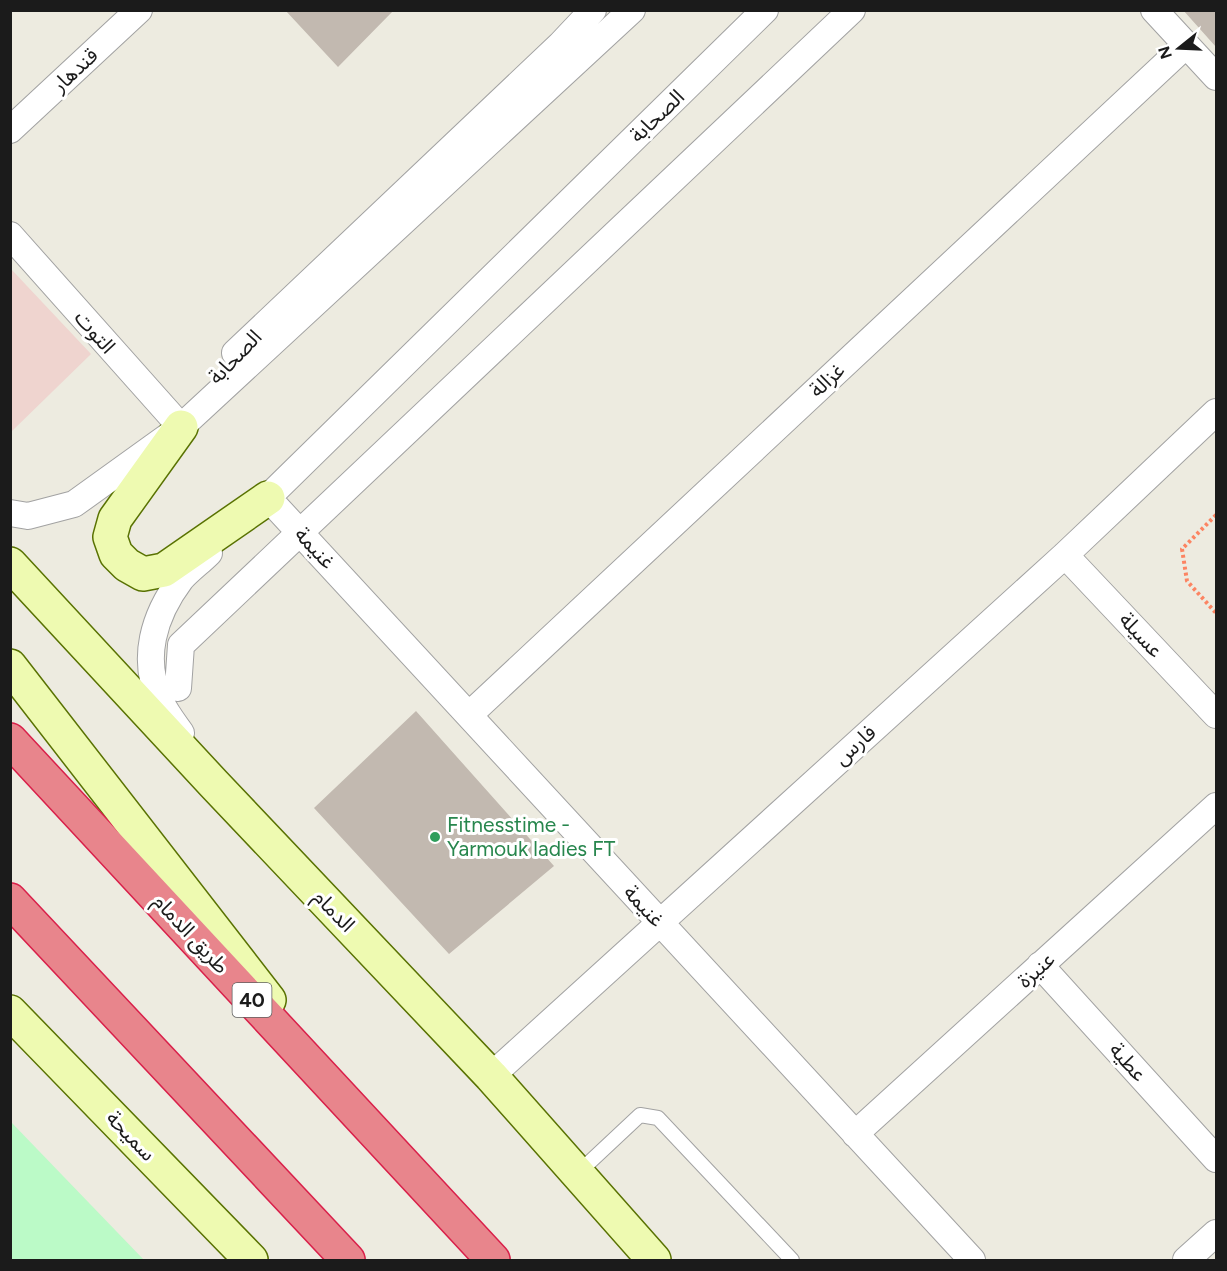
<svg xmlns="http://www.w3.org/2000/svg" width="1227" height="1271" font-family="Figtree,'Noto Sans Arabic',sans-serif">
<style>
.commercial{fill:#efd4cf}
.park{fill:#bbfac7}
.building{fill:#c2b9b0}
.lines{fill:none;stroke-linecap:round;stroke-linejoin:round}
.lane-casing{stroke:#a2a2a2;stroke-width:16}
.street-casing{stroke:#a2a2a2;stroke-width:28}
.secondary-casing{stroke:#597202;stroke-width:36}
.highway-casing{stroke:#d9204a;stroke-width:36}
.path{stroke:#fc8462;stroke-width:4;stroke-dasharray:3 3;stroke-linecap:butt}
.lane{stroke:#fff;stroke-width:14}
.street{stroke:#fff;stroke-width:26}
.secondary{stroke:#eefab1;stroke-width:33}
.highway{stroke:#e8858c;stroke-width:33}
.leisure-dot{fill:#2e9e5b;stroke:#fff;stroke-width:2}
.labels{text-anchor:middle;stroke-width:6;stroke-linejoin:round;paint-order:stroke}
.shield{fill:#fff;stroke:#5f5f5f;stroke-width:1.5}
.shield-label{font-size:20px;font-weight:bold;fill:#1b1b1b}
.street-label{font-size:21px;fill:#1b1b1b;stroke:#fff}
.leisure-label{font-size:21px;fill:#27864d;stroke:#fff;text-anchor:start}
</style>
<rect width="100%" height="100%" fill="#edebe0"/>
<path class="commercial" d="M11 269 91 354 11 432Z"/>
<path class="park" d="M11 1122 144 1260H11Z"/>
<path class="building" d="M285 10H394L338 67Z
M1183 10H1216V47Z
M416 711 554 866 449 954 314 808Z"/>
<g class="lines">
<g class="lane-casing">
<path id="lane" d="M577 1174 640 1115 658 1118 792 1260"/>
</g>
<g class="street-casing">
<path id="street" d="M1154 10 1216 77
M10 130 139 10
M10 235 181 427
M235 353 560 45 593 10
M268 498 972 1260
M255 510 765 10
M10 513 28 516 74 504 181 427 632 10
M1065 555 1216 715
M178 688 181 645 852 10
M469 715 1186 45
M181 733C174 723 166 713 161 702 140 659 154 615 181 579 189 570 200 562 209 553
M1040 965 1216 1159
M491 1076 1065 555 1216 412
M855 1134 1216 806
M1186 1260 1216 1233"/>
</g>
<g class="secondary-casing">
<path id="secondary" d="M181 427 115 519 110 537 116 554 127 565 143 574 164 570 268 498
M10 564 214 784 491 1076 654 1260
M10 666 269 1000
M10 1012 251 1260"/>
</g>
<g class="highway-casing">
<path id="highway" d="M10 740 493 1260
M10 900 348 1260"/>
</g>
<path class="path" d="M1216 515 1182 549 1187 581 1216 613"/>
<use href="#lane" class="lane"/>
<use href="#street" class="street"/>
<use href="#secondary" class="secondary"/>
<use href="#highway" class="highway"/>
</g>
<circle class="leisure-dot" cx="435" cy="837" r="6"/>
<g class="labels">
<rect class="shield" x="232.5" y="983" width="39" height="34" rx="4.5"/>
<g class="shield-label">
<text x="252" y="1007">40</text>
</g>
<g class="street-label">
<text transform="translate(75 70) rotate(-43)" y="7">قندهار</text>
<text transform="translate(657 116) rotate(-44)" y="7">الصحابة</text>
<text transform="translate(95 332) rotate(49)" y="7">التوت</text>
<text transform="translate(235 357) rotate(-46)" y="7">الصحابة</text>
<text transform="translate(827 380) rotate(-43)" y="7">غزالة</text>
<text transform="translate(315 548) rotate(47)" y="7">غنيمة</text>
<text transform="translate(1141 635) rotate(47)" y="7">عسيلة</text>
<text transform="translate(855 745) rotate(-42)" y="7">فارس</text>
<text transform="translate(644 906) rotate(47)" y="7">غنيمة</text>
<text transform="translate(334 911) rotate(46)" y="7">الدمام</text>
<text transform="translate(191 934) rotate(47)" y="7">طريق الدمام</text>
<text transform="translate(1036 970) rotate(-42)" y="7">عنيزة</text>
<text transform="translate(1128 1062) rotate(48)" y="7">عطية</text>
<text transform="translate(131 1136) rotate(46)" y="7">سميحة</text>
</g>
<g class="leisure-label">
<text x="447" y="832">Fitnesstime -<tspan x="447" dy="24">Yarmouk ladies FT</tspan></text>
</g>
</g>
<rect width="1227" height="1271" fill="none" stroke="#1b1b1b" stroke-width="24"/>
<g transform="translate(1179 48) rotate(252)" stroke="#ffffff" stroke-width="4.5" paint-order="stroke">
<path d="M0-4.5L10 22L0 15L-10 22Z" fill="#1b1b1b"/>
<text y="-9" font-size="16" font-weight="bold" text-anchor="middle" fill="#1b1b1b">N</text>
</g>
</svg>
